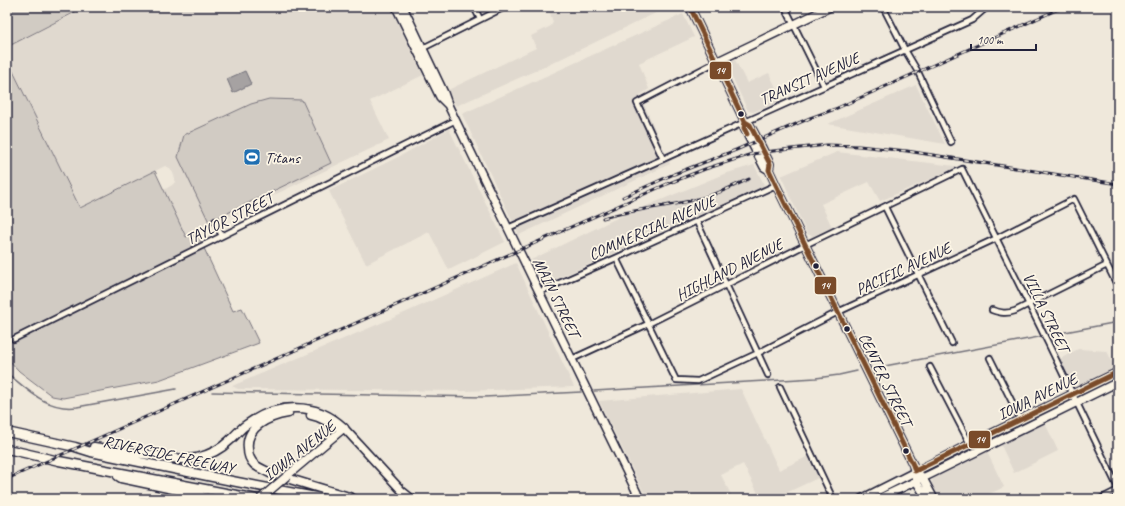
<svg xmlns="http://www.w3.org/2000/svg" width="1125" height="506" font-family="Caveat,sans-serif">
<style>
.built{fill:#e0d9cf}
.green{fill:#d1cbc3;stroke:#7a767f}
.water{fill:#a6a2a2;stroke:#716f79}
.lines{fill:none;stroke-linecap:round;stroke-linejoin:round}
.stream{stroke:#716f79;stroke-width:1.5}
.street-casing{stroke:#22223b;stroke-width:8}
.secondary-casing{stroke:#22223b;stroke-width:10}
.primary-casing{stroke:#22223b;stroke-width:10}
.highway-casing{stroke:#22223b;stroke-width:11}
.street{stroke:#fcf5e5;stroke-width:4.5}
.secondary{stroke:#fcf5e5;stroke-width:7}
.primary{stroke:#fcf5e5;stroke-width:7}
.highway{stroke:#fcf5e5;stroke-width:8}
.rail-casing{stroke:#22223b;stroke-width:3}
.rail{stroke:#fcf5e5;stroke-width:1.5;stroke-dasharray:4.5;stroke-linecap:butt}
.primary-bridge-casing{stroke:#22223b;stroke-width:10;stroke-linecap:butt}
.primary-bridge{stroke:#fcf5e5;stroke-width:7}
.bus-1-casing{stroke:#fcf5e5;stroke-width:8}
.bus-1{stroke:#7a4b2a;stroke-width:5}
.bus-dot{fill:#22223b;stroke:#fcf5e5;stroke-width:1.5}
.labels{text-anchor:middle;stroke-width:3.5;stroke-linejoin:round;paint-order:stroke}
.street-label{font-size:16px;fill:#22223b;stroke:#fcf5e5}
.poi-label{font-size:16px;fill:#22223b;stroke:#fcf5e5;text-anchor:start}
.line-badge{stroke:#fcf5e5;stroke-width:1.5}
.badge-label{font-size:11px;text-anchor:middle;font-weight:bold;fill:#fff}
</style>
<rect width="100%" height="100%" fill="#efe8db"/>
<filter id="ink" filterUnits="userSpaceOnUse"><feTurbulence type="fractalNoise" baseFrequency=".025" numOctaves="2"/><feDisplacementMap in="SourceGraphic" scale="8" xChannelSelector="R" yChannelSelector="G"/><feConvolveMatrix kernelMatrix="1 2 1 2 8 2 1 2 1" color-interpolation-filters="sRGB"/></filter>
<g filter="url(#ink)">
<path class="built" d="M88 7H390L423 75 370 101 389 140 186 237 164 190 172 185 175 182V178L172 171 170 168 165 166 80 208 7 58V47Z
M548 7H668L546 66 456 106 448 90 536 48 531 36 551 26 553 22Z
M683 14 694 37 639 63 649 89 640 95 670 164 519 235 462 114Z
M735 60 747 83 769 73 782 100 753 112 748 111 728 68 729 63Z
M916 85 945 144 828 124Z
M449 129 505 242 449 270 429 232 366 264 329 191 404 154Z
M837 152 955 166 956 168 880 201 869 182 821 204 832 227 813 236 807 234 781 176Z
M754 165 764 184 762 187 545 284 531 260 617 218 724 174Z
M516 263 574 387 464 391 238 389 232 386 393 318Z
M1078 349 1107 351 1115 368 1080 385 1071 382 1060 359Z
M741 389 779 470 809 456 820 477 773 499H761L743 464 721 475 733 499H647L599 401Z
M1045 423 1058 451 1014 473 1001 445Z
M987 452 1004 487 979 499H939L931 486 932 481 934 477Z"/>
<path class="green" d="M7 7H85L7 47Z
M7 59 80 208 155 171 186 237 197 233 233 311 242 308 259 343 159 380 63 398 52 396 19 371 7 358Z
M269 99 302 100 331 163 209 222 178 157 184 135 251 104Z"/>
<path class="water" d="M245 71 251 84 233 93 227 79Z"/>
<g class="lines">
<path class="stream" d="M874 368 1118 322
M7 373C28 390 47 411 77 407L176 389
M594 391 816 378 839 375 857 371
M212 392 484 397 581 392"/>
<g class="street-casing">
<path id="street" d="M474 7 480 19
M785 7 824 86
M883 7 905 50 918 72 951 142
M421 49 505 7
M663 159 637 103 716 62
M885 207 952 343
M215 221 222 236
M697 222 768 375
M508 228 663 159 972 20 987 7
M616 258 676 380 698 381 758 353 838 312 997 238 1074 199 1118 287
M539 292 616 258 776 185
M992 310C1001 313 1006 314 1015 311L1107 265
M14 339 456 120
M990 358 1021 420
M572 359 648 324 805 245 962 169 1048 343 1118 488
M930 367 970 444
M780 387 833 499
M1100 499 1118 490"/>
</g>
<g class="secondary-casing">
<path id="secondary" d="M396 7 440 97 447 104
M403 7 444 93 449 107 640 499
M690 7 745 122 744 128 764 167 769 170
M716 62 830 7
M745 122 750 125 758 140 770 164 769 170 776 185 913 465 916 481 927 499
M919 474 923 478 934 499"/>
</g>
<g class="primary-casing">
<path id="primary" d="M288 475 344 428 402 491 412 499
M861 499 970 444 1118 372
M878 499 929 475 1118 382"/>
</g>
<g class="highway-casing">
<path id="highway" d="M288 413C269 416 245 427 248 449 248 454 250 460 254 464 258 468 264 470 270 473L349 497 353 499
M311 415 318 417 337 426
M7 432 75 447 91 452 237 482 326 499
M94 447C113 450 132 453 151 455 166 457 182 461 197 458 209 455 220 450 229 441 235 436 240 429 246 425 277 403 316 401 344 428
M7 449 59 461 257 499
M118 476 121 478 173 489 211 499"/>
</g>
<use href="#street" class="street"/>
<use href="#secondary" class="secondary"/>
<use href="#primary" class="primary"/>
<use href="#highway" class="highway"/>
<g class="rail-casing">
<path id="rail" d="M623 197 674 174 736 150 810 118 835 109 1063 7
M603 218C637 208 674 207 709 196 722 192 736 185 749 179
M7 479 667 184 705 169 752 154 773 151 827 145 859 146 907 151 1118 184"/>
</g>
<use href="#rail" class="rail"/>
<g class="primary-bridge-casing">
<path id="primary-bridge" d="M260 499 288 475"/>
</g>
<use href="#primary-bridge" class="primary-bridge"/>
<g class="bus-1-casing">
<path id="bus-1" d="M690 7 745 122 744 128 747 134
M745 122 750 125 770 164 769 170 776 185 913 465 915 471 1118 372"/>
</g>
<use href="#bus-1" class="bus-1"/>
</g>
</g>
<defs>
<g id="stadium-square" transform="scale(0.9)"><rect x="-9" y="-9" width="18" height="18" rx="4" fill="#1f6fb2" stroke="#fcf5e5"/><path d="M0-5a6.5 5 0 1 0 0 10a6.5 5 0 1 0 0-10ZM-3.5-1.8h7v3.6h-7Z" fill="#fff"/></g>
</defs>
<g fill-rule="evenodd">
<use href="#stadium-square" x="252" y="157"/>
</g>
<g class="bus-dot">
<circle cx="741" cy="114" r="3.5"/>
<circle cx="816" cy="266" r="3.5"/>
<circle cx="847" cy="329" r="3.5"/>
<circle cx="906" cy="451" r="3.5"/>
</g>
<g class="labels">
<g class="street-label">
<text transform="translate(809 78) rotate(-24)" y="6">TRANSIT AVENUE</text>
<text transform="translate(229 218) rotate(-27)" y="6">TAYLOR STREET</text>
<text transform="translate(652 227) rotate(-24)" y="6">COMMERCIAL AVENUE</text>
<text transform="translate(903 268) rotate(-25)" y="6">PACIFIC AVENUE</text>
<text transform="translate(729 269) rotate(-27)" y="6">HIGHLAND AVENUE</text>
<text transform="translate(557 297) rotate(64)" y="6">MAIN STREET</text>
<text transform="translate(1047 312) rotate(64)" y="6">VILLA STREET</text>
<text transform="translate(886 379) rotate(64)" y="6">CENTER STREET</text>
<text transform="translate(1037 396) rotate(-26)" y="6">IOWA AVENUE</text>
<text transform="translate(299 450) rotate(-38)" y="6">IOWA AVENUE</text>
<text transform="translate(169 454) rotate(12)" y="6">RIVERSIDE FREEWAY</text>
</g>
<g class="poi-label">
<text x="265" y="163">Titans</text>
</g>
</g>
<g class="line-badge">
<rect x="709" y="61" width="23" height="19" rx="4" fill="#7a4b2a"/>
<rect x="814" y="276" width="23" height="19" rx="4" fill="#7a4b2a"/>
<rect x="968" y="430" width="23" height="19" rx="4" fill="#7a4b2a"/>
</g>
<g class="badge-label">
<text x="720" y="74">14</text>
<text x="825" y="289">14</text>
<text x="980" y="443">14</text>
</g>
<rect width="1125" height="506" fill="none" stroke="#fcf5e5" stroke-width="24"/>
<rect x="12" y="12" width="1101" height="482" fill="none" stroke="#22223b" stroke-width="1.5" filter="url(#ink)"/>
<path d="M971 44v6h65v-6" fill="none" stroke="#22223b" stroke-width="2"/>
<text x="977" y="44" font-size="12" fill="#22223b" stroke="#fcf5e5" stroke-width="3" paint-order="stroke">100 m</text>
</svg>
